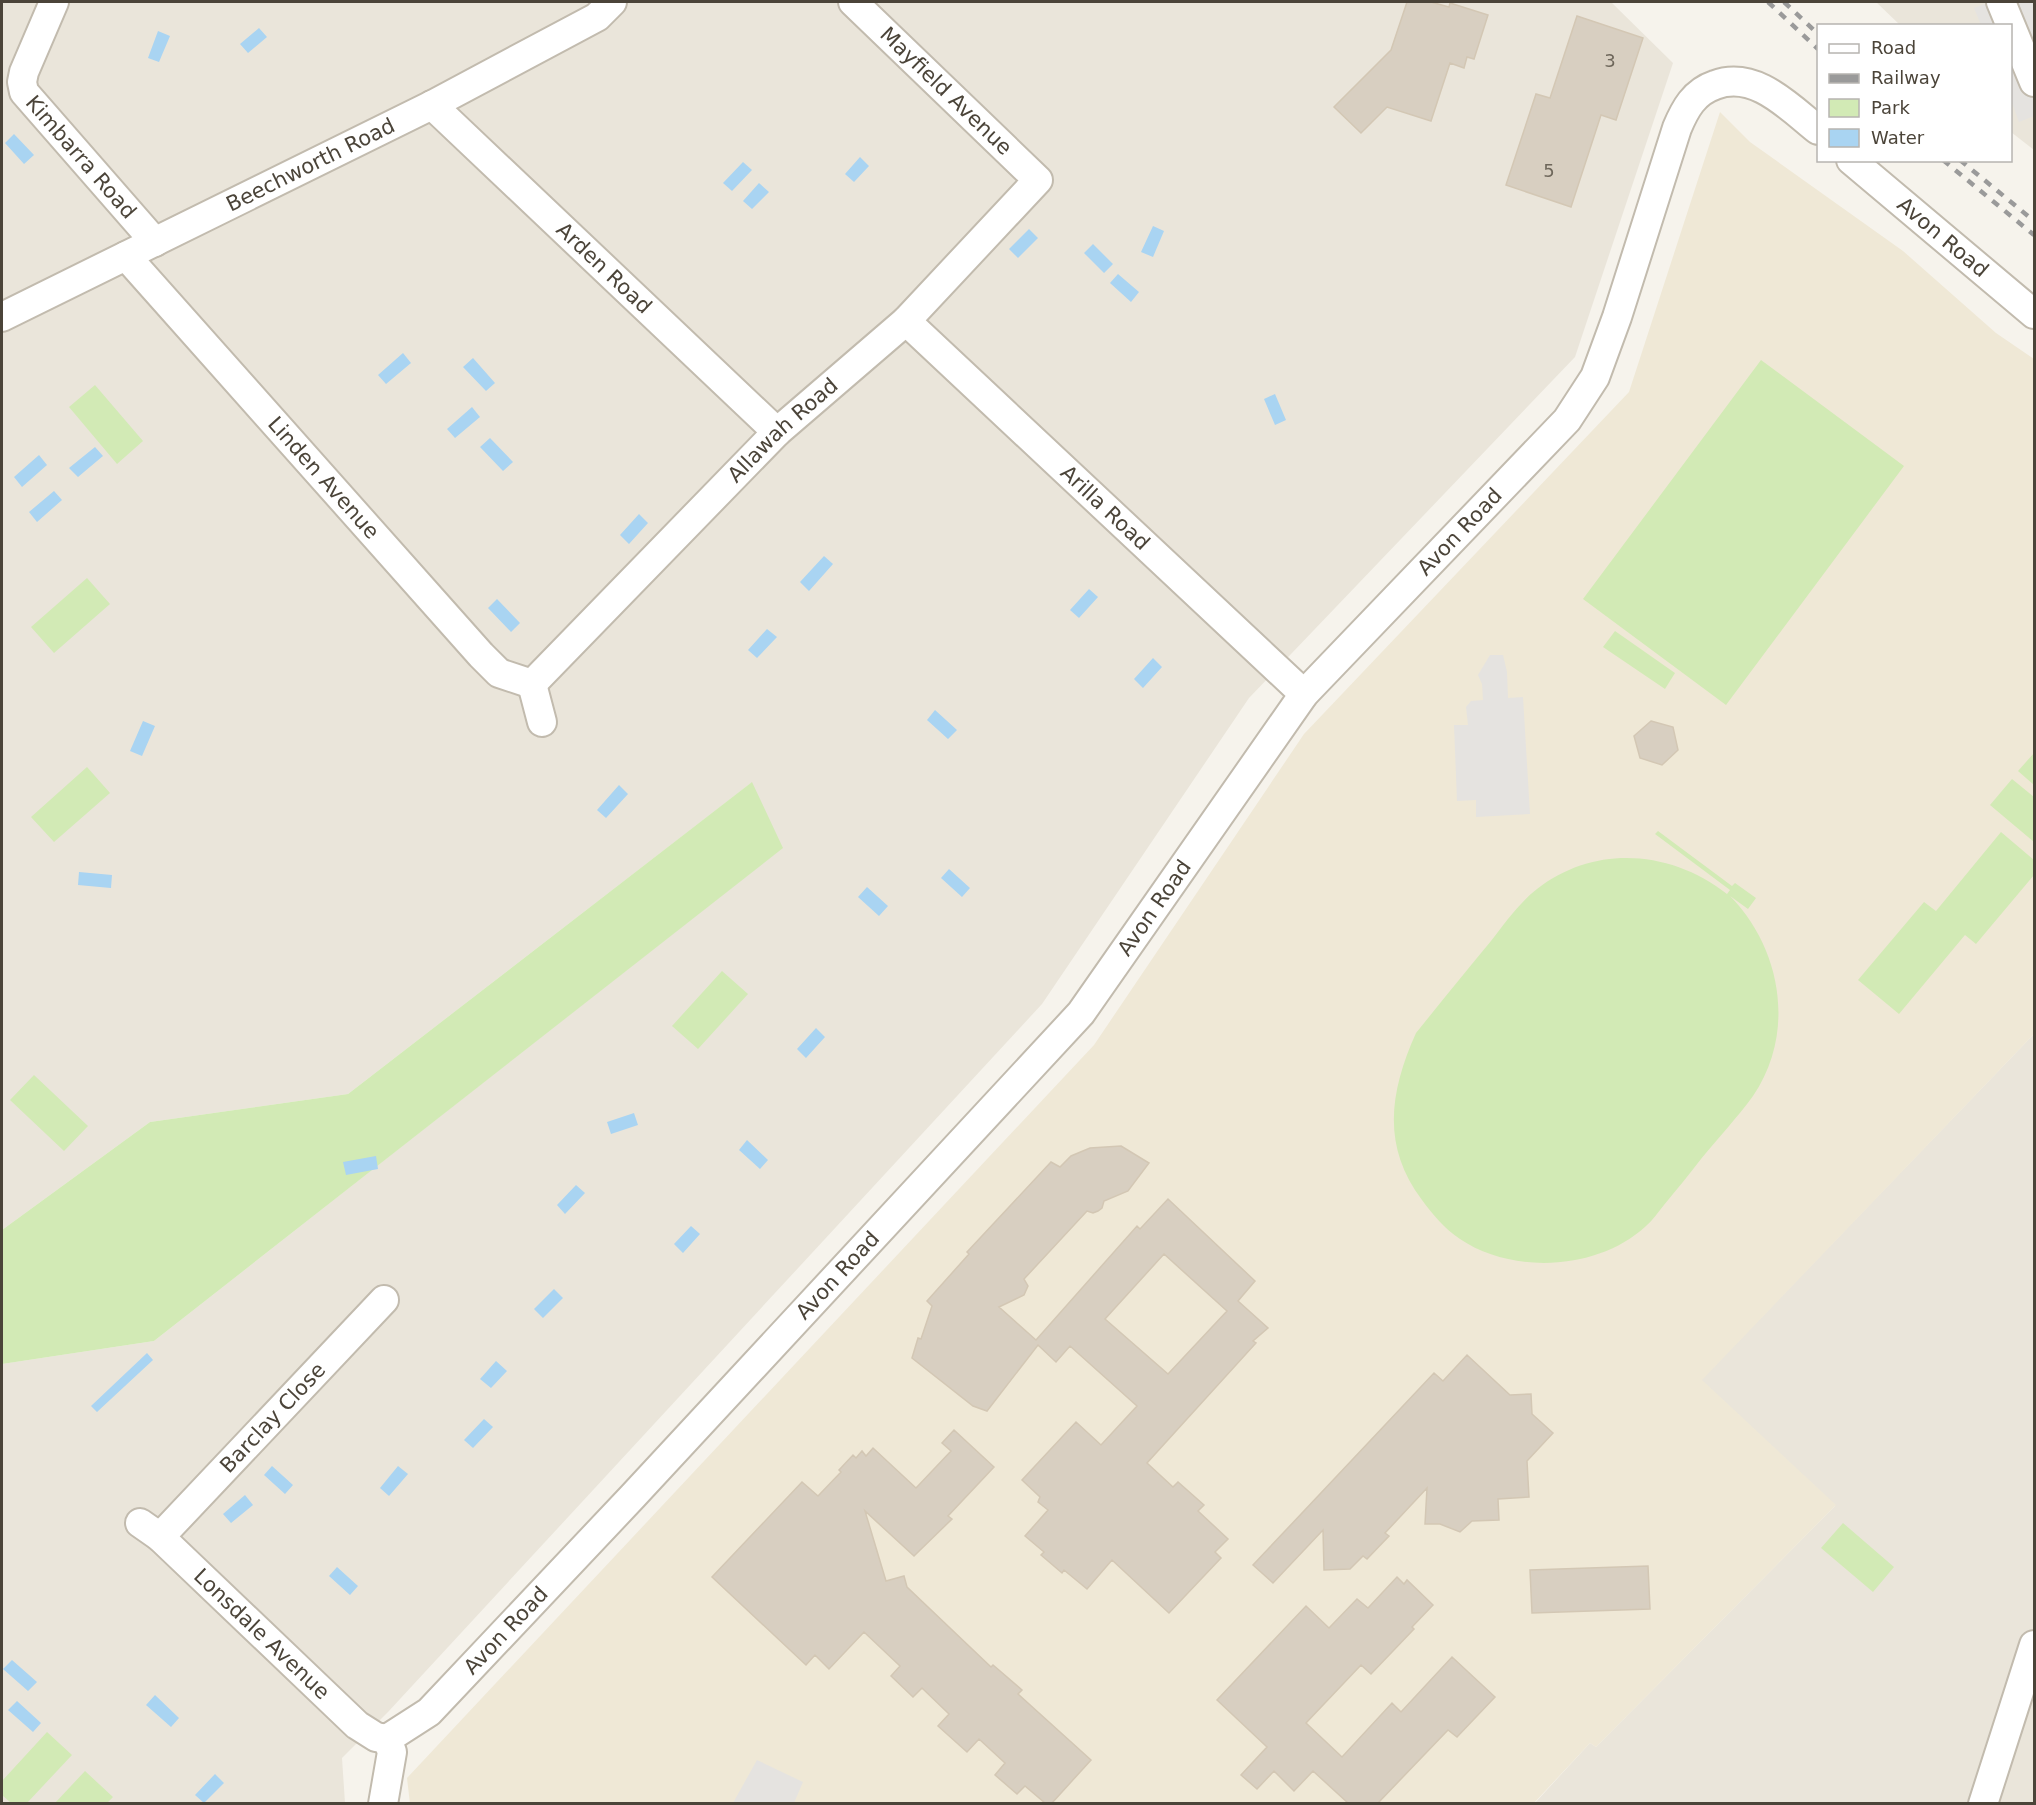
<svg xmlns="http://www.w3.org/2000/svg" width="2036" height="1805" font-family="'DejaVu Sans',sans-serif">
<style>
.residential{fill:#eae5da}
.education{fill:#efe8d6}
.green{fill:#d2eab5}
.parking{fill:#e5e3e0}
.water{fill:#a9d4f2}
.building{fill:#d8cfc1;stroke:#d3c7b4;stroke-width:1.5;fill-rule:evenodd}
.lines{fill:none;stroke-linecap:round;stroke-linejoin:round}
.minor-casing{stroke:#c2bbae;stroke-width:32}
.minor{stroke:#fff;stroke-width:28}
.rail{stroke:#9a9a9a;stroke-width:4.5;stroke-dasharray:8 8;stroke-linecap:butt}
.labels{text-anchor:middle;stroke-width:4.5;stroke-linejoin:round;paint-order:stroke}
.number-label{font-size:18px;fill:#6e675b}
.street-label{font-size:21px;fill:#4b4439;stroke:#fff}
</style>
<rect width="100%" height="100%" fill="#f6f3ec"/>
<path class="residential" d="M2 2H1611L1673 63 1575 357 1249 698 1042 1004 388 1712 342 1758 345 1803H2V1364L154 1341 782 848 751 783 348 1094 150 1122 2 1230Z
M1876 2H2034V150L2011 132 2010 26 1900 25Z
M2034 1034V1803L1534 1804 1590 1743 1596 1747 1835 1506 1701 1380Z"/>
<path class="education" d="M1720 112 1750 142 1903 251 1996 333 2034 359V1034L1702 1380 1836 1505 1596 1747 1590 1743 1534 1803 410 1804 407 1778 1094 1045 1304 734 1629 392Z"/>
<path class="green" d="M1761 360 1904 466 1726 705 1583 599Z
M95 385 143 441 117 464 69 407Z
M87 578 110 604 54 653 31 627Z
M1615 631 1675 673 1665 689 1603 647Z
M2034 753V785L2018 771Z
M87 767 110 793 54 842 31 817Z
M2012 779 2034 797V842L1990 805Z
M752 782 783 848 154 1341 2 1364V1230L150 1122 348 1094Z
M1658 831 1732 886 1735 883 1756 898 1748 909 1730 896C1782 949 1796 1033 1753 1096 1737 1118 1718 1138 1701 1159 1689 1175 1676 1190 1664 1205 1658 1212 1653 1220 1646 1226 1599 1270 1513 1275 1460 1239 1445 1229 1432 1214 1422 1200 1381 1146 1390 1091 1416 1033 1441 1002 1466 971 1491 941 1505 923 1519 903 1537 889 1595 844 1671 850 1727 894L1730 890 1655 834Z
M2001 832 2034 860V875L1976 944 1965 935 1899 1014 1858 980 1924 902 1936 911Z
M722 971 748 994 698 1049 672 1026Z
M34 1075 88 1126 64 1151 10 1100Z
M1843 1523 1894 1567 1873 1592 1821 1548Z
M47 1732 72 1755 27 1803H11L2 1795V1781Z
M85 1771 113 1797 107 1803H55Z"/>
<path class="parking" d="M1990 2H2034V116L2019 122 2011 100 2010 26 1981 25 1974 8Z
M1490 655H1503L1507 672 1508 698 1523 697 1530 814 1476 817V800L1457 801 1454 725H1468L1466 707 1471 701 1483 700 1482 684 1478 675Z
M757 1760 803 1782 794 1803H733Z"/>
<path class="water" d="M259 28 267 37 248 53 240 44Z
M158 31 170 36 159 62 148 58Z
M14 134 34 155 24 164 5 143Z
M860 157 869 166 854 182 845 174Z
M743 162 752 170 732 191 723 183Z
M759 183 769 192 752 209 743 201Z
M1153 226 1164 231 1153 257 1141 252Z
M1029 229 1038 238 1018 258 1009 249Z
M1093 244 1113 264 1104 273 1084 253Z
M1118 274 1139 292 1131 302 1110 283Z
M403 353 411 363 386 384 378 375Z
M473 358 495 383 486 391 463 367Z
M1275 394 1286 420 1275 425 1264 399Z
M472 407 480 417 455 438 447 429Z
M490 438 513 462 503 471 480 447Z
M95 447 103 456 78 477 69 468Z
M39 455 47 465 22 487 14 477Z
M54 491 62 500 37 522 29 512Z
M639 514 648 523 629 544 620 535Z
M824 556 833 564 809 591 800 582Z
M1089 589 1098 597 1079 618 1070 610Z
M497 599 520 623 511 632 488 608Z
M767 629 777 637 757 658 748 650Z
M1153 658 1162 667 1143 688 1134 679Z
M935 710 957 730 948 739 927 720Z
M143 721 155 726 142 756 130 751Z
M619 785 628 794 606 818 597 810Z
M949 869 970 888 962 897 941 878Z
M79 872 112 875 111 888 78 885Z
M867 887 888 906 879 916 858 897Z
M816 1028 825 1037 806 1058 797 1049Z
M634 1113 638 1125 611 1134 607 1122Z
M747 1140 768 1160 760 1169 739 1150Z
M376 1156 378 1169 346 1175 343 1162Z
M576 1185 585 1193 565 1214 557 1205Z
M691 1226 700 1234 683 1253 674 1244Z
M554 1289 563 1298 543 1318 534 1309Z
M147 1353 153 1360 97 1412 91 1406Z
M496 1361 507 1371 491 1388 480 1379Z
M484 1419 493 1427 473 1448 464 1440Z
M272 1466 293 1485 285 1494 264 1475Z
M398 1466 408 1474 389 1496 380 1488Z
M245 1495 253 1505 231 1523 223 1514Z
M337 1567 358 1586 350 1595 329 1576Z
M12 1660 37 1682 28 1691 3 1669Z
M155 1695 179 1718 171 1727 146 1705Z
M17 1701 41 1723 33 1732 8 1710Z
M215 1774 224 1783 204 1803 195 1795Z"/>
<path class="building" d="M1407 2H1431L1449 7 1450 3 1488 15 1474 59 1467 57 1464 68 1450 63 1431 121 1387 107 1361 133 1334 107 1391 50Z
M1577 16 1643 38 1616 120 1601 115 1571 207 1506 185 1536 94 1550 98Z
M1651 721 1673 727 1678 750 1662 765 1640 758 1634 736Z
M1121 1146 1149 1163 1128 1191 1104 1201 1102 1208 1098 1211 1093 1213 1087 1211 1024 1279 1028 1286 1024 1295 999 1307 1036 1340 1137 1226 1140 1229 1168 1199 1255 1281 1238 1301 1268 1328 1253 1341 1256 1343 1147 1463 1173 1487 1178 1482 1204 1505 1198 1511 1228 1539 1215 1552 1221 1558 1169 1613 1112 1560 1087 1589 1064 1570 1062 1573 1041 1555 1044 1552 1025 1536 1048 1510 1038 1502 1040 1497 1022 1480 1076 1422 1101 1445 1137 1406 1070 1346 1056 1362 1038 1345 987 1411 973 1406 912 1358 918 1338 921 1339 932 1306 927 1301 969 1254 967 1252 1051 1162 1060 1167 1071 1156 1090 1148ZM1164 1254 1227 1311 1168 1374 1105 1319Z
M1467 1355 1510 1395 1531 1394 1532 1414 1553 1433 1527 1461 1529 1497 1498 1499 1499 1520 1472 1521 1460 1532 1440 1524H1425L1427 1488 1385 1533 1389 1536 1367 1559 1363 1556 1350 1569 1324 1570 1323 1530 1273 1583 1253 1565 1434 1373 1443 1381Z
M954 1430 994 1467 948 1516 952 1519 914 1556 865 1511 886 1581 904 1576 907 1587 991 1667 993 1665 1022 1690 1018 1694 1091 1760 1052 1803H1045L1025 1786 1017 1794 995 1775 1005 1763 979 1739 967 1752 938 1726 949 1714 922 1688 913 1697 891 1676 900 1666 864 1632 829 1669 815 1655 806 1665 712 1577 802 1482 818 1496 841 1472 839 1470 853 1455 856 1458 862 1451 866 1456 873 1448 916 1488 951 1451 942 1443Z
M1648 1566 1650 1609 1532 1613 1530 1570Z
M1397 1577 1404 1584 1407 1580 1433 1605 1412 1627 1414 1629 1371 1674 1361 1665 1306 1723 1342 1757 1392 1703 1401 1712 1452 1657 1495 1697 1457 1737 1448 1730 1378 1803H1348L1313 1771 1294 1791 1274 1771 1257 1789 1241 1775 1267 1747 1217 1700 1306 1606 1329 1628 1357 1599 1368 1608Z"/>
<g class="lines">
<g class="minor-casing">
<g id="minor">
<path id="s1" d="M54 2 24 72 22 82 24 92 155 242"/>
<path d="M2001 2 2034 82"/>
<path id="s2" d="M432 105 777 432"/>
<path id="s3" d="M1851 160 2034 314"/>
<path id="s4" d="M126 256 481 655 499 673 532 684"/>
<path id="s5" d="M2 317 432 105 597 17 612 2"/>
<path id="s6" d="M906 321 1304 694"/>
<path id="s7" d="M532 684 777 432 906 321 1038 180 853 2"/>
<path d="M532 684 542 722"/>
<path id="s8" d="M140 1523 160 1537 357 1725 376 1737 387 1739"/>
<path id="s9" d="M160 1537 384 1300"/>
<path id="s10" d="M387 1739 429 1712 633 1496 1081 1013 1304 694 1567 420 1595 377 1617 317 1677 128C1685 109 1694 92 1715 85 1755 70 1789 107 1818 130"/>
<path d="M383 1804 392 1752 387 1739"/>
<path d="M1983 1804 2034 1645"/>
</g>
</g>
<use href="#minor" class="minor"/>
<path class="rail" d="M1768 2 1818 49
M1784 2 1818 34
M1943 160 2034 235
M1960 160 2034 221"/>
</g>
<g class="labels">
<g class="number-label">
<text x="1610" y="67">3</text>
<text x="1549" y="177">5</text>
</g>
<g class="street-label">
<text transform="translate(946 91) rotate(44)" y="7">Mayfield Avenue</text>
<text dy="7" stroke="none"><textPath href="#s1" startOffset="183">Kimbarra Road</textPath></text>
<text dy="7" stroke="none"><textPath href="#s5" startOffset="344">Beechworth Road</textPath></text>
<text dy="7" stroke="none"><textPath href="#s3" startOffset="120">Avon Road</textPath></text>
<text dy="7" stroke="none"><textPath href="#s2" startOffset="237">Arden Road</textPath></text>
<text dy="7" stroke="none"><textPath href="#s7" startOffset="357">Allawah Road</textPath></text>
<text dy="7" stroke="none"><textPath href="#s4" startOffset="297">Linden Avenue</textPath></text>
<text dy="7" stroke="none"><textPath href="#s6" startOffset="273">Arilla Road</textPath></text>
<text dy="7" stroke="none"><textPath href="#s10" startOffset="1620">Avon Road</textPath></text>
<text dy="7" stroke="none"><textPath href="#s10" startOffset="1134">Avon Road</textPath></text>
<text dy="7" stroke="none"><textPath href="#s10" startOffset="648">Avon Road</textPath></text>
<text dy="7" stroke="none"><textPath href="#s9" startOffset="164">Barclay Close</textPath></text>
<text dy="7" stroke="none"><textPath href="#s10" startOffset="162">Avon Road</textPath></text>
<text dy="7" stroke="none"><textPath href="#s8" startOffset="165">Lonsdale Avenue</textPath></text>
</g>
</g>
<rect width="2036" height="1805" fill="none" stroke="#4b4439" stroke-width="6"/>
<rect x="1817" y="24" width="195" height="138" fill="#ffffff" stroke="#b7b4b0" stroke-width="1.5"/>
<rect x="1829" y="44" width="30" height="9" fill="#ffffff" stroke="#b7b4b0" stroke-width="1.5"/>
<text x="1871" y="54" font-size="18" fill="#4b4439">Road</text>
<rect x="1829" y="74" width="30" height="9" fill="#9a9a9a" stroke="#b7b4b0" stroke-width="1.5"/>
<text x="1871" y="84" font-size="18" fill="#4b4439">Railway</text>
<rect x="1829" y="99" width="30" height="18" fill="#d2eab5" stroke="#b7b4b0" stroke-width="1.5"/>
<text x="1871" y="114" font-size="18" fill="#4b4439">Park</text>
<rect x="1829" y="129" width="30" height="18" fill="#a9d4f2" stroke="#b7b4b0" stroke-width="1.5"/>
<text x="1871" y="144" font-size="18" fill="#4b4439">Water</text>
</svg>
